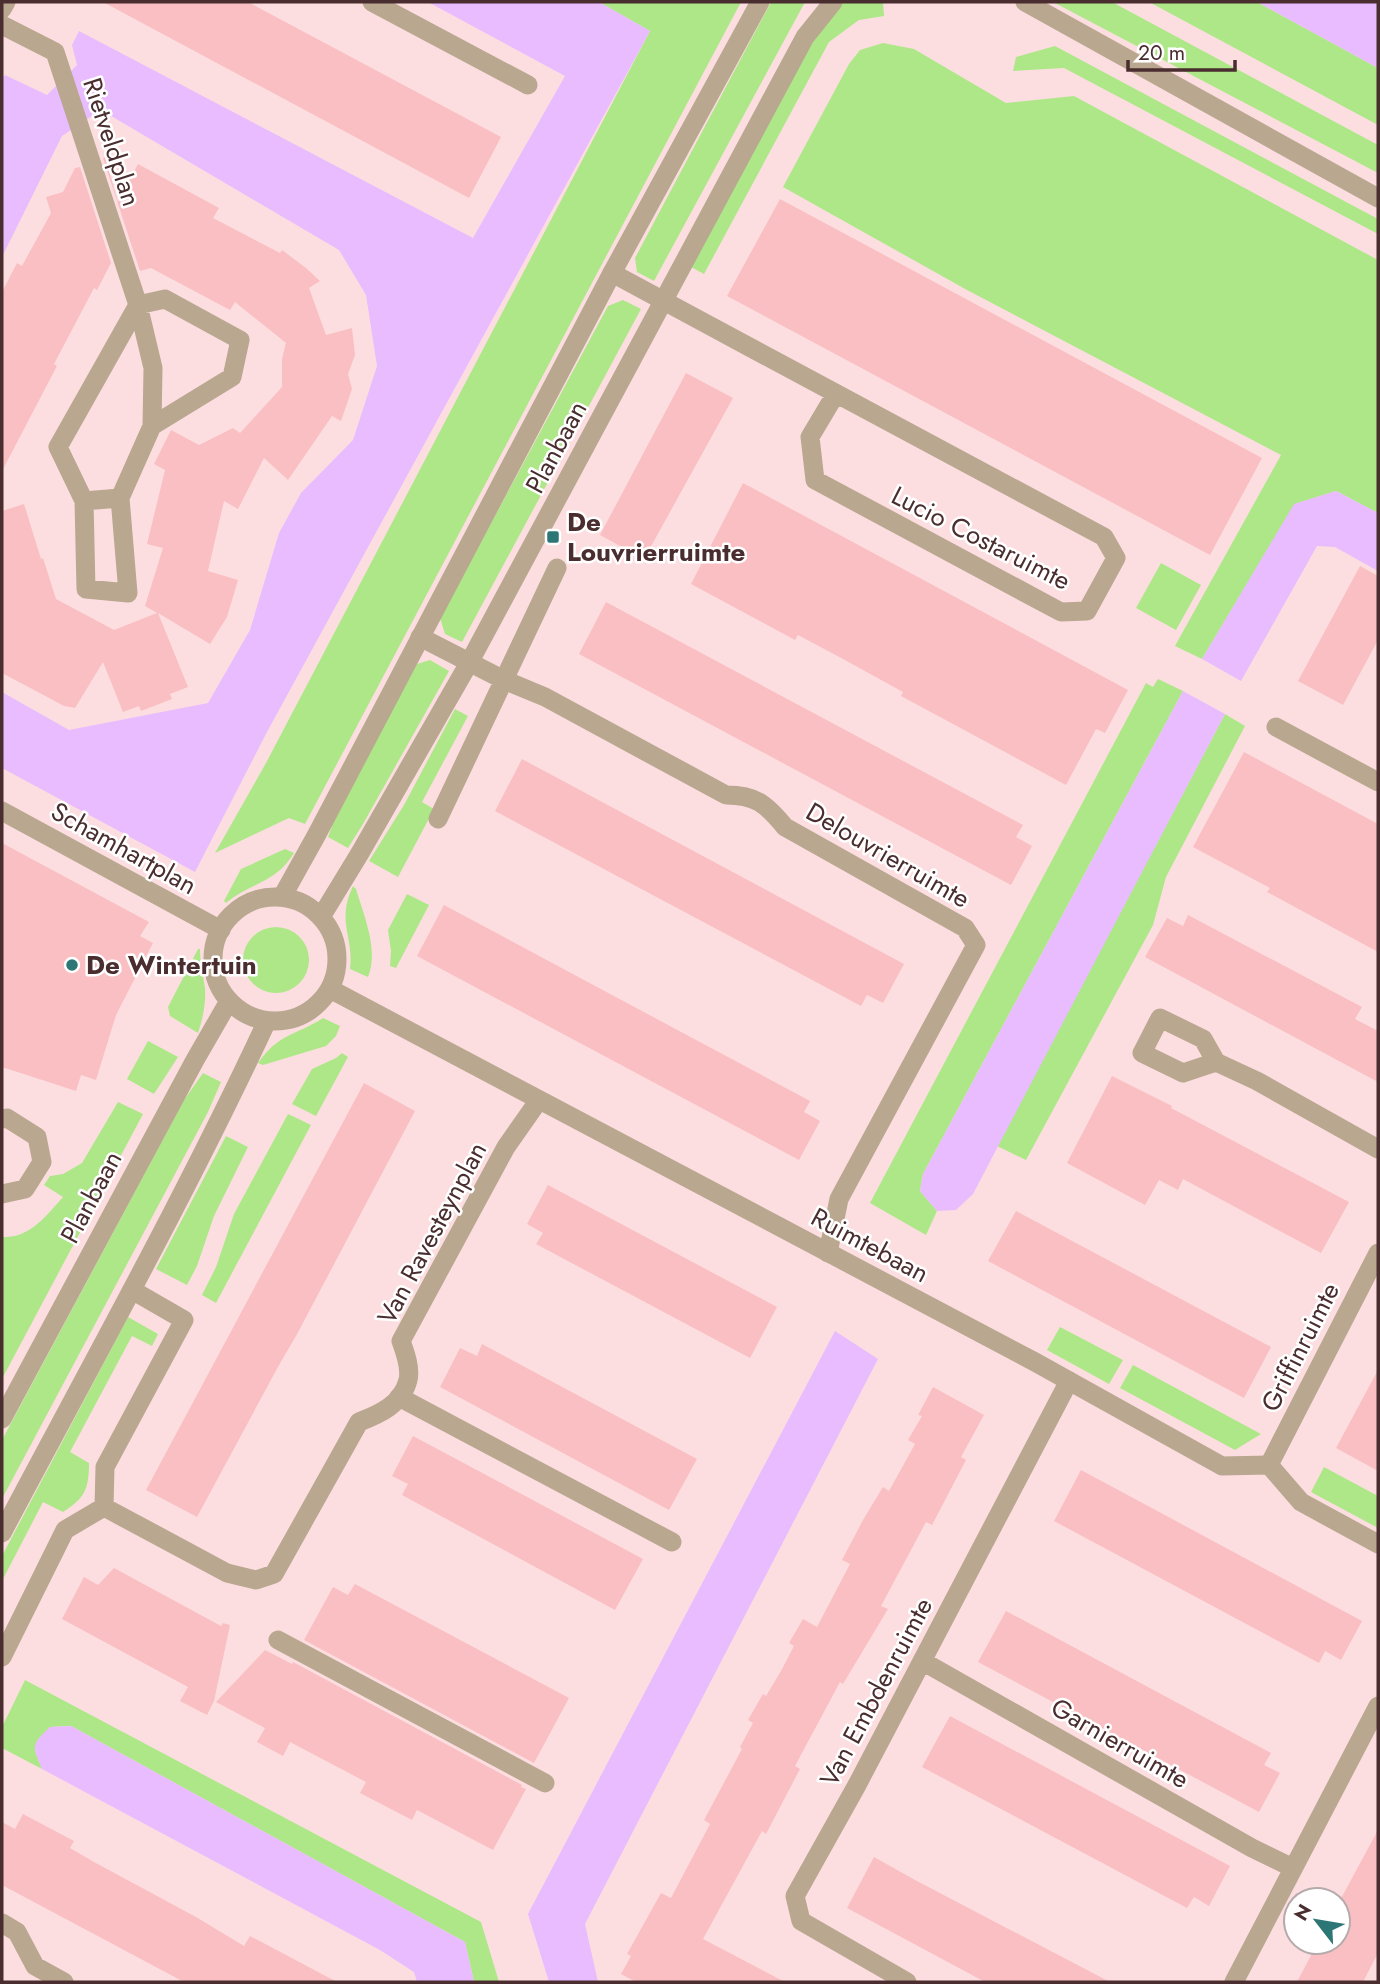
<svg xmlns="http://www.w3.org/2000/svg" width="1380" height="1984" font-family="Jost,sans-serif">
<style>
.green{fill:#ade788}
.water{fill:#e8bcfe}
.building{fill:#f9bfc3}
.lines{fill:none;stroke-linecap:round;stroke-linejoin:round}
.pedestrian{stroke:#b9a790;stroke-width:19}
.minor{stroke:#b9a790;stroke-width:19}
.tertiary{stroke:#b9a790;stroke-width:19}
.poi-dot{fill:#2c7675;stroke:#fff;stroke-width:2.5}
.labels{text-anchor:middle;stroke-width:5;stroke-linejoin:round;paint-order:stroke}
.street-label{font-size:26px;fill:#492d2f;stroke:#fff}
.poi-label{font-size:26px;font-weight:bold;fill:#492d2f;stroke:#fff;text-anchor:start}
</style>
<rect width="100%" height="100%" fill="#fddee0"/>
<path class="green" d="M599 2H741L305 824 289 818 215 853 266 763 650 31Z
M771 2H805L654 281 637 272 635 258Z
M843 2H883L884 16 859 20 829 42 704 274 691 267 824 20Z
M1053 2H1112L1378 145V173Z
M1149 2H1257L1378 68V125Z
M883 43 914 49 1006 103 1074 96 1378 260V513L1336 491 1295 504 1202 659 1175 646 1281 455 967 290 783 187 849 64 860 50Z
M1055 46 1378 219V234L1064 68 1013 71 1016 57Z
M623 300 641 309 462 642 445 634 440 618 608 306Z
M1161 563 1201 585 1176 630 1136 608Z
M430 660 449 671 363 824 348 848 328 837 338 809 417 664Z
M1158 679 1183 691 923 1174 920 1191 937 1211 926 1235 870 1203 1146 683 1153 687Z
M455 709 468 716 422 802 434 809 398 877 369 861 404 805Z
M1225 714 1245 726 1166 877 1153 925 1026 1160 997 1146Z
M285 849 294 853C275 884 251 882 226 903L224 901 241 869Z
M353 886 356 889C364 916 379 950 368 977L350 969C354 936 336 922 353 886Z
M407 894 429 905 396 968 390 966 391 951 388 930Z
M243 960a33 33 0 1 1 66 0a33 33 0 1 1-66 0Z
M198 949H200C200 963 203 975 205 988 206 1004 203 1018 198 1033L170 1016 168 1007Z
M323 1018 340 1026 336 1036 326 1046 263 1065 258 1063C279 1033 295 1036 323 1018Z
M148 1041 178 1057 154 1094 127 1079Z
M342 1053 348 1057 316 1116 292 1104 312 1069 336 1058Z
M203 1073 221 1082 208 1112 2 1499V1440L184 1100Z
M118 1102 143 1114 2 1379V1237C29 1239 47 1215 63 1197L44 1185 50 1176 63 1174 82 1163Z
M288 1114 311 1125 216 1303 202 1295 216 1267 234 1214Z
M226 1136 248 1147 214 1216 197 1266 187 1285 156 1269Z
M128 1317 158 1334 152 1346 132 1336 70 1452 89 1463C89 1489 85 1498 63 1512L43 1502 2 1581V1556Z
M1060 1327 1123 1360 1109 1384 1047 1350Z
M1133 1365 1261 1434 1235 1450 1120 1388Z
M1324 1467 1378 1496V1528L1311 1492Z
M25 1680 481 1922 499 1982H474L465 1942 71 1726 50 1727 35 1751 42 1769 2 1748V1727Z"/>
<path class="water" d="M428 2H599L650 31 267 732 195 872 2 768V692L69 730 208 703 250 630 279 533 301 493 353 440 377 366 366 295 339 250 101 110 62 136 2 257V80L5 75 47 95 77 65 72 45 79 31 473 238 565 76Z
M1257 2H1378V68Z
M1336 491 1378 513V571L1335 547 1317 546 1241 681 1202 659 1294 504Z
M1183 691 1225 714 973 1194 956 1210 937 1211 920 1191 923 1174Z
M835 1331 878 1359 585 1924 598 1982H549L528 1914Z
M71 1726 465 1942 474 1982H417L414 1972 380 1950 42 1769C32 1745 31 1745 50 1727Z"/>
<path class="building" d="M103 2H248L501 137 469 198Z
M105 157 118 202 138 164 219 208 213 218 280 253 282 250 306 268 320 281 309 288 326 335 352 328 355 355 348 374 352 389 341 421 332 416 288 480 264 458 238 509 224 501 208 571 238 580 227 617 210 644 158 613 188 687 170 694 172 699 141 711 139 706 123 712 103 662 75 708 64 706 2 673V511L24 504 41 559 43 558 56 599 114 630 157 613 145 606 163 548 147 544 165 470 154 464 171 430 199 445 233 428 240 433 282 387V359L286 343 235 302 230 310 151 268 140 271 103 158Z
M80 167 111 263 97 290 94 288 54 364 57 366 2 471V292L17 263 22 266 51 213 46 197 63 192 75 168Z
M780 199 1262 458 1210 555 727 296Z
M686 373 733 398 644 559 600 535Z
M743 483 1128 690 1105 733 1096 729 1066 785 901 696 903 692 843 659 798 635 795 640 691 584Z
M1360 566 1378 576V640L1343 705 1298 681Z
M606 602 1023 825 1016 837 1032 846 1011 885 579 654Z
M1244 752 1378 824V952L1267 892 1270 888 1193 847Z
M522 759 904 964 883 1003 867 995 861 1006 495 811Z
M2 843 149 922 140 936 153 943 116 1015 96 1080 81 1075 76 1091 2 1067Z
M444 905 810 1101 804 1112 820 1121 799 1160 417 956Z
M1188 915 1362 1007 1355 1019 1378 1031V1082L1145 957 1167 918 1183 926Z
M1112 1076 1172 1106 1171 1108 1349 1202 1321 1253 1183 1179 1178 1190 1159 1180 1145 1205 1067 1163Z
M364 1083 415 1111 296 1336 279 1365 197 1517 146 1490Z
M548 1185 777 1307 750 1358 536 1244 543 1233 527 1224Z
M1016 1211 1271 1347 1244 1398 988 1261Z
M482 1344 697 1459 669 1510 440 1387 460 1348 477 1356Z
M1378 1370V1471L1336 1448Z
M933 1387 984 1415 961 1457 966 1460 932 1525 926 1522 881 1606 888 1609 843 1684 840 1682 795 1766 800 1769 766 1834 762 1831 703 1939 785 1982H636L621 1974 631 1956 627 1954 661 1893 671 1898 710 1824 704 1820 742 1749 740 1747 753 1723 748 1720 763 1694 766 1696 781 1671 794 1646 789 1643 803 1619 817 1627 850 1564 842 1560 863 1520 883 1487 889 1491 915 1444 908 1440 922 1416 918 1415Z
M413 1436 643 1559 615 1610 402 1495 408 1484 392 1476Z
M1081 1470 1362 1621 1341 1660 1325 1651 1319 1663 1054 1521Z
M114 1568 221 1626 223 1623 230 1625 214 1701 207 1715 180 1701 188 1687 62 1619 84 1577 98 1585Z
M355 1584 569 1698 534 1763 304 1640 333 1587 348 1595Z
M1006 1611 1271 1753 1264 1765 1280 1773 1259 1812 978 1662Z
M265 1650 292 1664 293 1662 522 1785 521 1787 526 1789 493 1850 417 1810 412 1820 360 1793 366 1782 290 1742 283 1756 257 1742 265 1728 216 1702Z
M950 1716 1230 1866 1209 1906 1194 1897 1187 1908 922 1767Z
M23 1814 74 1841 70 1848 94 1862 196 1917 244 1946 250 1936 337 1982H184L2 1885V1822L15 1829Z
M1378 1830V1953L1363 1982H1297L1318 1942H1338V1904Z
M874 1857 915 1880 1110 1982H985L847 1908Z"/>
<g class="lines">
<path class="pedestrian" d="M399 1397 672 1542
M278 1640 545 1783"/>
<path class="minor" d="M372 2 528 85
M2 9 6 2
M2 25 55 52 138 305 153 368 152 426
M612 273C776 361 939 450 1104 537L1116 558 1087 611 1061 612 815 480 810 437 835 395
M165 299 240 340 232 377 152 426 120 498 128 593 86 589 84 501 58 447 138 305Z
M84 501 120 498
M420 637 504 680 545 697 726 795C756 795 766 804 785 827L965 928 976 945 839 1199 828 1253
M1276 727 1378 782
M2 811 221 930
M438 819 557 568
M1216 1062 1183 1073 1142 1053 1160 1018 1203 1039 1216 1062 1257 1081 1378 1149
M2 1119 7 1118 37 1137 42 1162 25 1189 2 1194
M1269 1465 1378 1253
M104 1507 227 1573 256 1580 274 1574 359 1422C380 1414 402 1404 408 1380 411 1368 405 1352 401 1341L506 1147 539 1100
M2 1657 65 1530 104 1507 105 1467 184 1320 132 1290
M922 1661 1252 1848 1293 1868
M2 1923 17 1932 35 1966 64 1982
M907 1982 801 1921 795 1896 857 1785 1069 1381
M1234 1982 1378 1706"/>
<path class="tertiary" d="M1025 2 1378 198
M282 897 316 836 612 273 760 2
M213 959a62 62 0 1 1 124 0a62 62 0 1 1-124 0Z
M321 917 360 853 469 663 805 37 833 2
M330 989 1035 1362 1222 1466 1269 1465 1301 1502 1378 1544
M2 1419 195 1060 229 1001
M2 1533C92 1363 186 1195 267 1021"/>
</g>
<g class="poi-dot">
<rect x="546" y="530" width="14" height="14" rx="3.5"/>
<circle cx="72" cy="965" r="7"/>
</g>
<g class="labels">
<g class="street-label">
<text transform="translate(112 142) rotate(72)" y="9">Rietveldplan</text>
<text transform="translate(556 447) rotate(-62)" y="9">Planbaan</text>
<text transform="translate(981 538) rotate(27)" y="9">Lucio Costaruimte</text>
<text transform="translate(124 848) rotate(29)" y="9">Schamhartplan</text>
<text transform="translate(888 855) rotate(30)" y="9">Delouvrierruimte</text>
<text transform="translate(91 1197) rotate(-62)" y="9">Planbaan</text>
<text transform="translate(432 1233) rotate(-62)" y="9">Van Ravesteynplan</text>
<text transform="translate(870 1245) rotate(28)" y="9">Ruimtebaan</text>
<text transform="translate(1300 1347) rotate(-63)" y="9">Griffinruimte</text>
<text transform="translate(876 1692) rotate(-62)" y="9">Van Embdenruimte</text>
<text transform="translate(1120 1743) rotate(30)" y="9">Garnierruimte</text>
</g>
<g class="poi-label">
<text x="567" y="531">De<tspan x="567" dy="30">Louvrierruimte</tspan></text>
<text x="86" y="974">De Wintertuin</text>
</g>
</g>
<rect width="1380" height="1984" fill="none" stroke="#492d2f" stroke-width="7"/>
<g transform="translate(1317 1921) rotate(301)"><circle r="33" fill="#ffffff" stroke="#b6abac" stroke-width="2"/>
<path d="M0-5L12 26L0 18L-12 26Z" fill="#2c7675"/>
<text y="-10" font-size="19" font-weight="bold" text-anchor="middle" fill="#492d2f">N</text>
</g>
<path d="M1128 60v10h107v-10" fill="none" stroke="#492d2f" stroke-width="3.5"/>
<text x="1138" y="60" font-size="21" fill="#492d2f" stroke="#ffffff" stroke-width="5" paint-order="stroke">20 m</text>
</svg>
